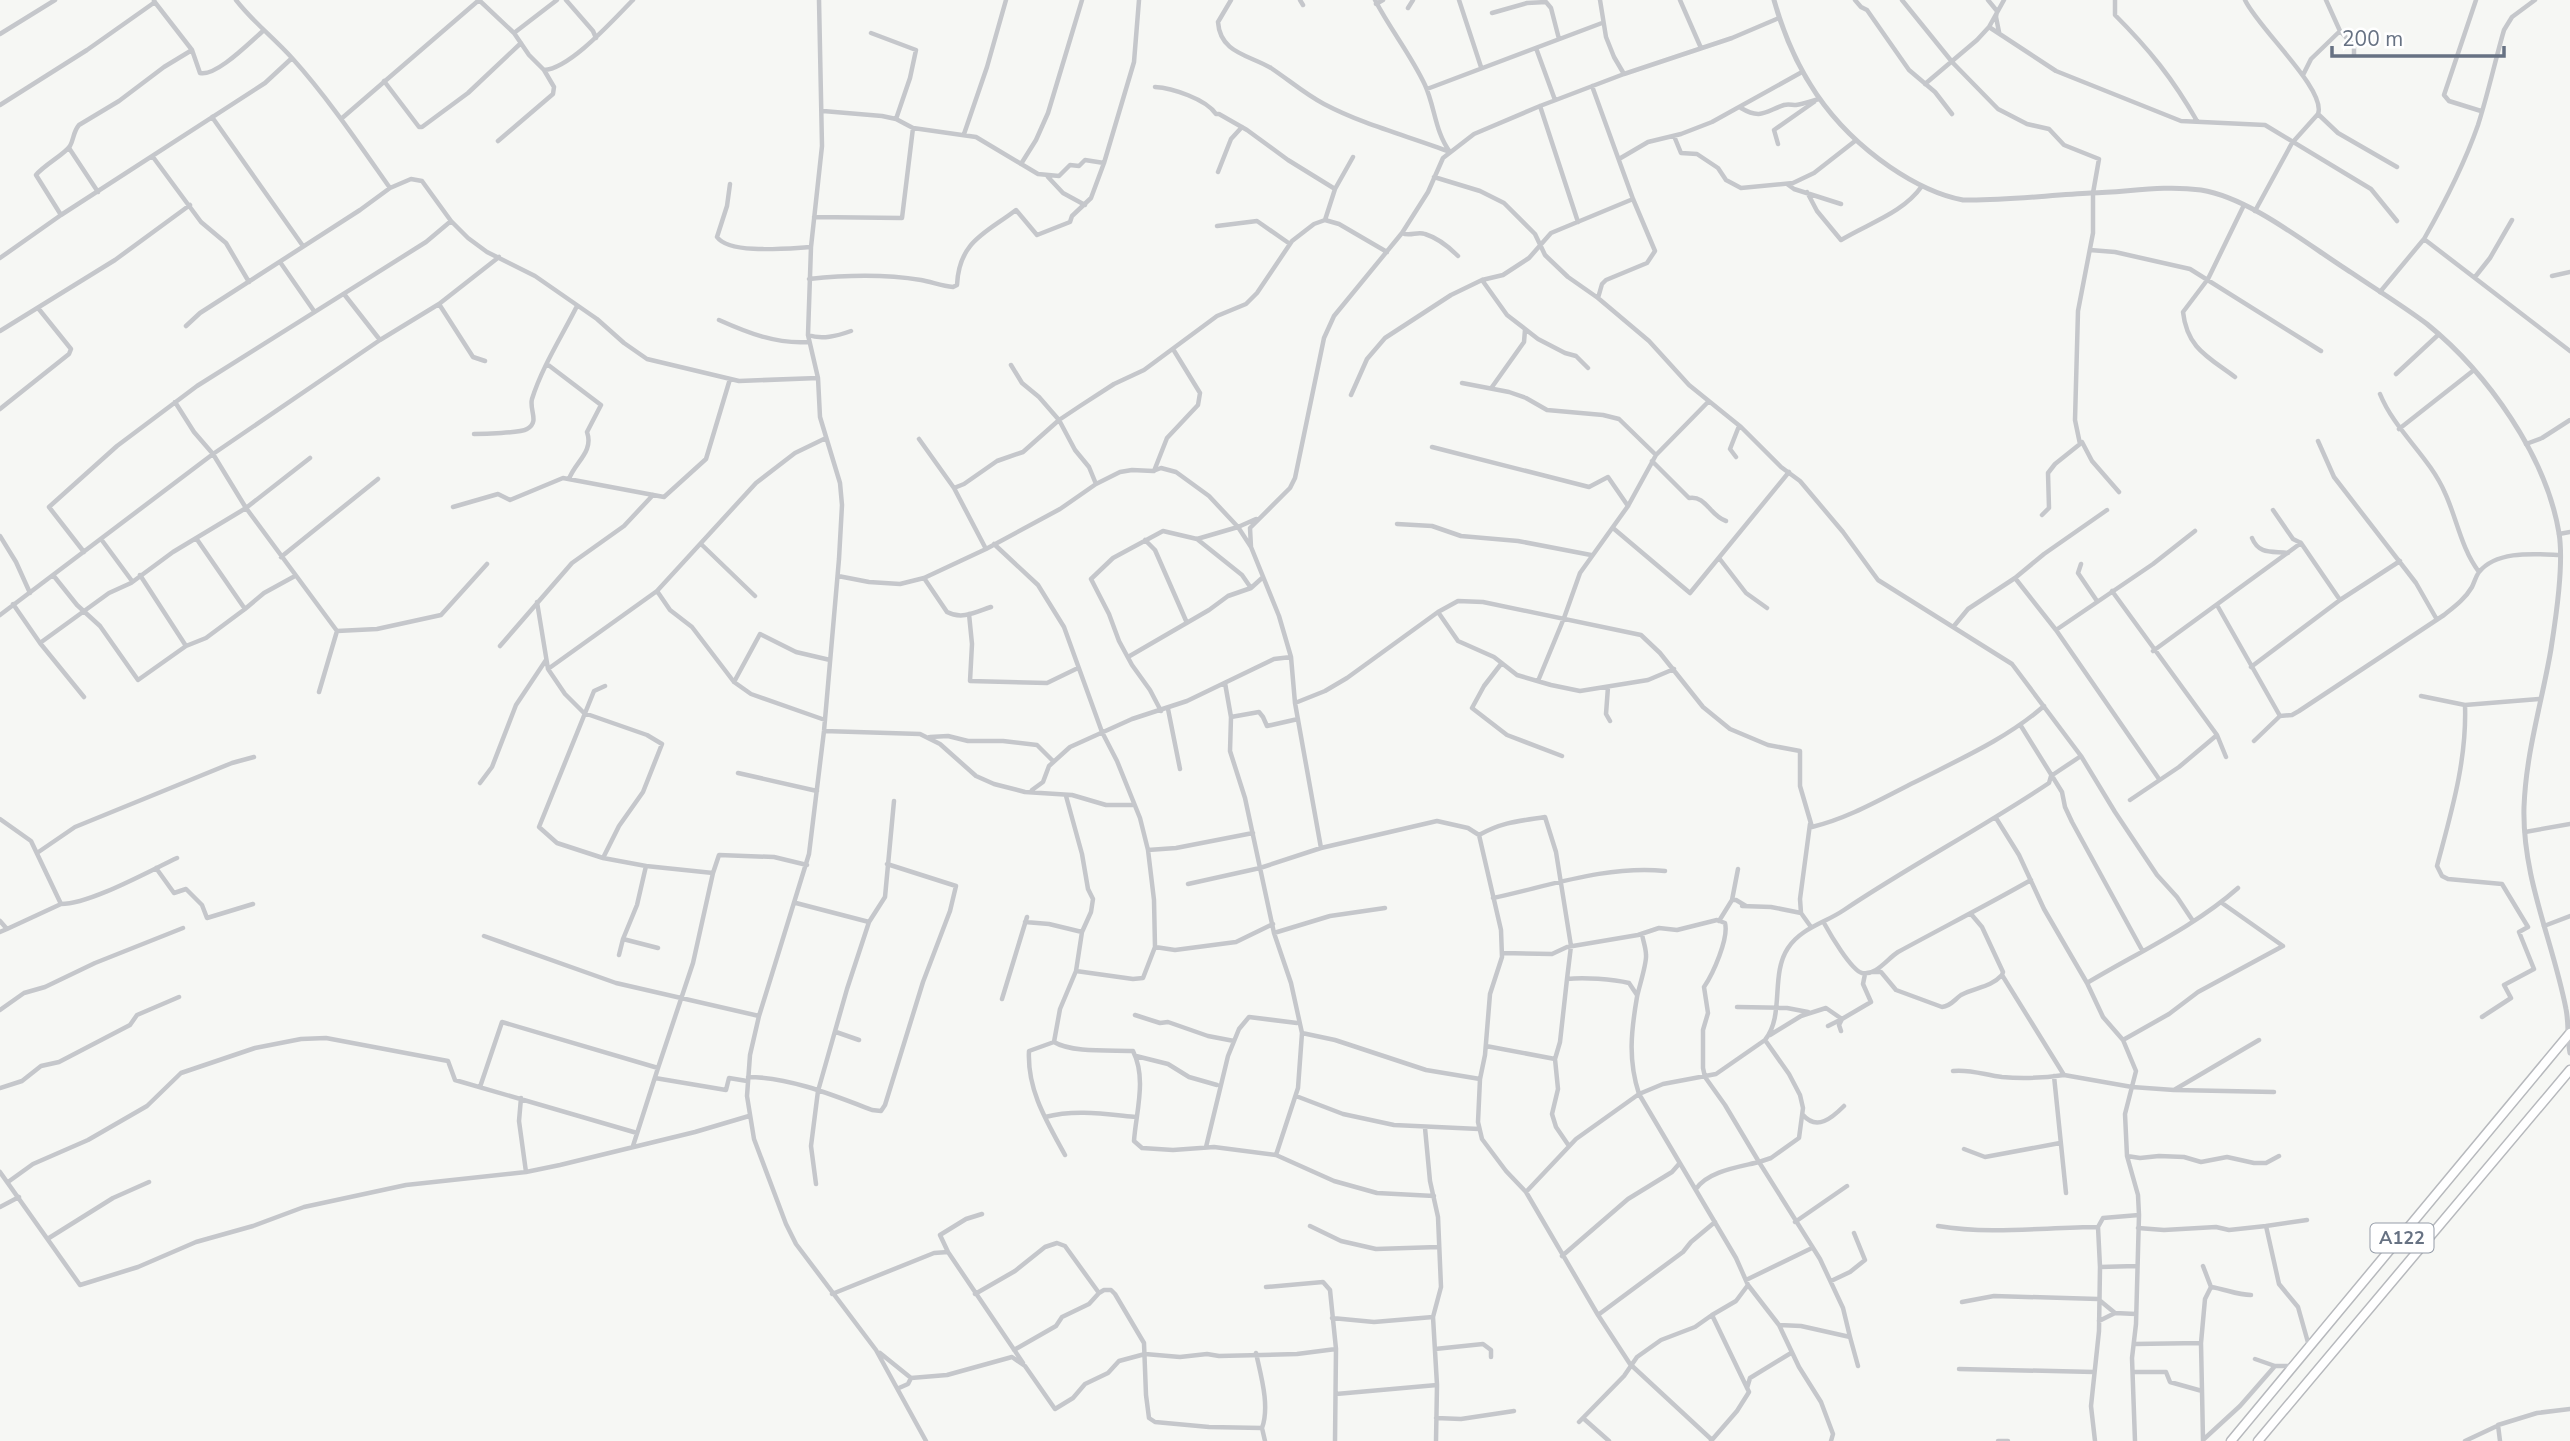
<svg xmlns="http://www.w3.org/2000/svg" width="2570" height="1441" font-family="'Nunito Sans',sans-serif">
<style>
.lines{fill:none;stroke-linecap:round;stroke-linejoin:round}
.trunk-casing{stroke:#b7b9bd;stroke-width:11}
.minor{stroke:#c5c7cb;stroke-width:4.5}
.tertiary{stroke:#c5c7cb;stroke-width:5}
.trunk{stroke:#fff;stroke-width:8}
.labels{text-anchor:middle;stroke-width:7;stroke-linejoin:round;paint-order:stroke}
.shield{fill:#fff;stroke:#959ca8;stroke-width:2}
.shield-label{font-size:18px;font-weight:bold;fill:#677283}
</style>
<rect width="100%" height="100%" fill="#f6f7f4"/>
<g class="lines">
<g class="trunk-casing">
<path id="trunk" d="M2231 1441 2570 1033
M2258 1441 2570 1070"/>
</g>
<path class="minor" d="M236 0C253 22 274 38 292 58 328 98 359 144 390 188L411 179 422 181 451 221 468 238 487 252 535 276 597 319 624 343 647 359 739 381 818 378
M479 0 514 33 529 55 544 70
M566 0 593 31 596 38
M819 0 822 146 811 247 808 335 818 378 820 417 840 483 842 505 839 559 824 731 809 854 759 1016 750 1055 747 1096 754 1139 786 1224 796 1244 876 1350 926 1441
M1231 0 1218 22C1220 53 1249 55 1271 68 1289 80 1305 94 1324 104 1364 125 1408 136 1450 152
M1300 0 1303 5
M1375 0C1390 29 1411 55 1425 85 1435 107 1435 132 1450 152
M1459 0 1481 67
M1600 0 1606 37 1614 57 1624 74
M1680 0 1701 48
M1855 0 1861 7 1867 10 1909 70 1935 92 1952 114
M1902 0 1953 63 1998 109 2027 124 2049 129 2064 145 2099 159 2093 193V233L2078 311 2075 420 2080 444 2055 464 2048 473 2049 508 2042 515
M1988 0 1997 11 1996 17 1999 32
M2115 0V15C2149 49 2173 79 2197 121
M2245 0C2258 28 2327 90 2318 114L2292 143 2255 211
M2326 0 2340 31 2354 46V55
M2476 0 2444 95 2449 101 2481 111
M2535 0 2512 17 2504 30C2495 61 2488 94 2478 125 2464 165 2445 202 2424 239L2570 351
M154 1 192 50 200 73C216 77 250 42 263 31
M1376 4 1383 0
M1408 8 1413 0
M1492 13 1527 3 1546 2 1551 8 1559 39
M1989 27 2056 71 2181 121 2265 125 2371 189 2397 221
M514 33 557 0
M871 33 916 50 910 78 896 119
M0 34 55 0
M1536 48 1555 100
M2303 75 2311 59 2340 31
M384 81 419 127H422L468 93 521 43
M1925 84 1977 40 1989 27 2004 0
M1592 86 1633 199 1655 251 1647 263 1606 280 1602 284 1598 298
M1155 87C1172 88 1206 99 1216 114H1219L1247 130 1288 160 1335 189
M1427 89 1602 23
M0 105 87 50 155 2
M1540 106 1578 222
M1741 108C1761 120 1766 111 1784 105 1788 104 1792 105 1796 105 1804 104 1811 101 1819 99
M823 111 882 116 896 119 913 128 976 137 1038 174 1059 176 1070 165 1079 166 1085 160 1104 163
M2318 114 2338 133 2397 167
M212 117 303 246
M341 119 479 0
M964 134 987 67 1006 0
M1674 136 1681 153 1697 154 1718 168 1726 180 1741 188 1793 183 1814 173 1855 141
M498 141 553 94 554 87 544 70C570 69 614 19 633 0
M1778 144 1774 130 1814 102
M69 148 98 192
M153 157 201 222 226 243 249 282
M1353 157 1335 189 1325 220 1339 224 1387 252
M1619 159 1648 142 1681 134 1712 122 1802 72
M1021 164 1036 140 1048 113 1082 0
M1218 172 1231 139 1242 127
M1048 177 1063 193 1085 205
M1434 177 1480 191 1504 203 1535 234 1545 255 1568 277 1598 298 1649 341 1689 385 1741 427 1781 467 1800 481 1843 532 1878 580 2012 664 2081 756 2115 812 2157 875 2177 897 2193 921
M730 184 727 206 717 237C730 255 790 248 811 247
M1787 184 1794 189 1841 204
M1807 192 1817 211 1841 240C1869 223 1903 213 1922 186
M61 215 36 175C44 165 65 154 70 146 74 139 73 132 79 125L119 101 164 67 192 50
M814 217 902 218 913 128
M1217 226 1257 221 1290 244
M1402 233C1410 237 1417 231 1425 234 1438 238 1448 246 1458 256
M2090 250 2115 252 2190 269 2321 351
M0 258 61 215 265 83 292 58
M280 262 314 311
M2552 276 2570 272
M2475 277 2490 258 2512 220
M809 279C846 275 884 274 921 280 932 282 942 286 953 287L957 285C959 241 986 233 1016 210L1037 235 1070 222 1072 216 1091 198 1104 163 1134 62 1139 0
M1482 280 1507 315 1538 339 1565 353 1576 356 1588 368
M2380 292 2424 239
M344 294 380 340 439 304 499 257
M439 304 473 357 485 361
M719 320C748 333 776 344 808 342
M186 326 200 313 360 210 390 188
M0 331 115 260 190 205
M808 335C822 340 837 336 851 331
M547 364 601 405 587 432C594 452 575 462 569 479
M1011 365 1022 383 1039 397 1059 420 1075 450 1089 467 1096 484
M2396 374 2438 335
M2235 377C2208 357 2187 348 2183 312L2208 279 2244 205
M1462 383 1509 392 1526 398 1547 410 1603 415 1619 419 1656 455
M1492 387 1524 342 1525 330
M2380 394C2395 431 2429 456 2445 493 2457 519 2461 548 2479 572
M1351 395 1367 359 1385 338 1451 295 1482 280 1503 275 1529 258 1551 233 1633 199
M175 402 194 432 213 454 246 508 337 631
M0 409 69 354 71 349 38 308
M2399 429 2474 370
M474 434C483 434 520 433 527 429 540 422 529 410 532 399 542 367 562 336 577 306
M919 439 954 488 986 549
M2318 441 2334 477 2416 583 2436 618
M2082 442 2092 461 2119 492
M2526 444 2542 438 2570 420
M1432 447 1589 487 1608 477 1628 506
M1736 457 1730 449 1739 426
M1652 461 1689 498C1706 495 1710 516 1726 521
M1154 471 1167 438 1198 405 1200 393 1173 349
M954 488 964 484 997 461 1023 452 1059 420 1080 406 1114 384 1144 370 1217 316 1246 304 1257 293 1292 241 1314 224 1325 220
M453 507 498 494 510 500 563 478 664 497 706 459 730 379
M2273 510 2293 539 2301 543 2340 600
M1397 524 1432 526 1461 536 1518 541 1591 555
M1613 528 1690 593 1789 472
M2559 534 2570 532
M0 536 16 562 30 593
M196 538 245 609 264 593 295 576
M2252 538C2259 555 2272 551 2288 553
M101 539 132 581
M1197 539 1242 575 1251 588
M1145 540 1155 550 1187 623
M701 544 755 596
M994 544 1038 585 1064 627 1102 732 1117 761 1140 818 1148 850 1154 900 1155 947 1143 978 1133 979 1076 971
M1251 547 1250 528 1290 488 1295 478 1324 338 1334 316 1402 233 1428 192 1443 158 1474 134 1540 106 1624 74 1732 38 1779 18
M84 552 49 507 117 446 197 386 426 242 451 221
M281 557 378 479
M1719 558 1746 593 1767 608
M2081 564 2078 573 2097 601
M53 575 77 605 100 626 138 680 186 646 140 575
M838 576 869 582 900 584 924 578 986 549 1060 509 1096 484 1120 472 1132 470 1153 471 1161 468 1176 472 1209 496 1238 527 1251 547 1279 616 1291 657 1295 703 1321 848
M924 578 947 612C962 620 976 612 991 607
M2015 578 2056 630 2159 779
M657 591 548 669 565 694 584 713 647 735 662 744 643 792 619 826 603 858 646 866 713 873 719 855 774 857 807 865
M2112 591 2217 735 2179 767 2130 800
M537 602 548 669
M13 604 40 643 84 697
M2217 605 2280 716
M1438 612 1458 641 1494 657 1517 675 1551 685 1580 691 1648 680 1674 669
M969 614 972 644 970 681 1047 683 1078 668
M0 615 213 454 380 340
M1954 626 1968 609 2015 578 2044 554 2107 510
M2056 630 2153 564 2195 531
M337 631 377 629 441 615 487 564
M40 643 109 593 131 583 173 552 246 508 310 458
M186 646 206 638 245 609
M500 646 572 563 624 526 653 495
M2153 651 2301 543
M1128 657 1209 610 1228 596 1251 588 1262 578
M1501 664 1484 686 1472 708 1507 735 1562 756
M2251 667 2340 600 2400 561
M1538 681 1564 618 1580 573 1628 506 1656 455 1708 402
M734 682 760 634 796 652 830 660
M1225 683 1231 717 1230 751 1245 798 1274 933 1291 983 1302 1033 1298 1088 1276 1155
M1608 687 1606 714 1610 721
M319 692 337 631
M2421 696 2465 705 2539 699
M1295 703 1325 691 1347 678 1438 612 1458 601 1483 602 1641 635 1660 653 1703 707 1730 729 1768 745 1800 751V786L1812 827C1849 818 1881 799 1915 782 1960 759 2006 739 2044 706
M2465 705C2467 761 2451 813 2437 866L2442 876 2448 879 2502 884 2528 927 2519 932 2534 969 2504 985 2511 998 2482 1017
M1168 709 1180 769
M1161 711 1150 690 1132 665 1119 641 1109 614 1091 579 1113 558 1163 531 1197 539 1238 527 1256 519
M1231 717 1259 712 1263 717 1267 726 1298 719
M825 720 751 694 734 682 692 627 670 610 657 591 756 483 795 453 826 438
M2021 726 2062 792 2065 807 2072 822 2142 950
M824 731 920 734 940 744 976 776 994 784 1025 792 1072 795 1106 805H1134
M2217 735 2226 757
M930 737 948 736 968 741H1003L1037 745 1053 761
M2254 741 2280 716 2292 715 2299 711 2444 615C2454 607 2465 599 2472 587 2474 583 2476 576 2479 572 2497 550 2535 554 2560 555
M738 773 817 791
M480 783 492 767 516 705 546 660
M1032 790 1043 782 1049 766 1070 747 1132 719 1187 701 1274 659 1291 657
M1066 796 1082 854 1088 889 1093 899 1091 912 1082 932 1076 971 1060 1009 1054 1042C1072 1053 1111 1050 1133 1051 1147 1079 1136 1112 1134 1141L1142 1148 1173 1150 1214 1147 1276 1155 1334 1181 1377 1193 1434 1196
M1996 818 2019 855 2044 909 2087 983 2103 1017 2123 1040 2136 1071 2125 1114 2127 1156 2138 1195 2139 1215 2136 1324 2132 1358 2135 1441
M0 819 31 841 61 904 7 929
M1810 824 1800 899 1801 913 1811 927
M2525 832 2570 824
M1148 850 1176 848 1253 833
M37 853 75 827 232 763 254 757
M603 858 557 843 539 827 594 691 605 686
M646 866 637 905 623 939 658 948
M156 868 174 893 186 889 202 905 207 918 253 904
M1738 869 1732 900H1736L1746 906
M1188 884 1260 868 1321 848 1437 821 1468 828 1479 835
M1493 898C1549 886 1607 865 1665 871
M796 903 869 922
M61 904C90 904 149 871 177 858
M1742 906 1771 907 1801 913
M1971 914 1982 927 2003 972 2002 975
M0 921 7 929 0 932
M1719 921 1732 900
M1025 922 1049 924 1082 932
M1824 923C1830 934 1851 970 1862 973 1876 976 1887 959 1898 952 1942 928 1987 905 2031 880
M2544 926 2570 916
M1274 933 1330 916 1385 908
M1642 934C1643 941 1646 948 1646 955 1647 963 1639 987 1637 997 1631 1032 1628 1060 1639 1094L1736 1258 1748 1285 1736 1301 1712 1315 1749 1392 1737 1411 1711 1441
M484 936 616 983 759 1016
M1155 947 1175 950 1236 942 1273 924
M1502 953 1552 954 1567 947 1638 935 1659 928 1677 930 1717 920 1725 923C1729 938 1713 974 1704 987L1708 1013 1703 1030V1068L1705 1077 1725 1105 1759 1162C1739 1167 1708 1171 1696 1189
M619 955 623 939
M1873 972H1881L1896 990 1942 1007C1951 1006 1954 1000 1961 995 1976 987 1990 988 2002 975L2064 1075 2132 1087 2174 1090 2259 1040
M2087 983C2137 953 2194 927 2238 888
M1002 999 1027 917
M1737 1007 1787 1008 1808 1012
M0 1010 24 993 45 987 95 963 183 928
M1135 1015 1160 1023 1168 1022 1208 1036 1234 1041
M1828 1026 1842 1019 1839 1025 1841 1031
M836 1032 859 1040
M1302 1033 1335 1040 1426 1070 1480 1079 1478 1122 1482 1139 1506 1171 1526 1192 1598 1315 1683 1252 1691 1242 1715 1222
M1770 1035 1801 1016 1826 1008 1842 1019 1871 1002 1863 984 1865 974
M1765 1040 1789 1074 1800 1095 1803 1108 1799 1138 1771 1158 1759 1162 1820 1259 1843 1308 1850 1337 1801 1326 1779 1325
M2123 1040 2169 1014 2198 992 2283 946 2222 903
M1054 1042 1029 1051C1027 1090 1047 1122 1065 1155
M1486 1046 1555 1059 1560 1042 1567 979C1583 977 1613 979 1629 983L1637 995
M1136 1056 1168 1064 1189 1077 1217 1085
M1555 1059 1558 1089 1552 1114 1556 1127 1569 1146
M1953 1071C1970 1069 1985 1075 2002 1077 2023 1079 2043 1078 2064 1075
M2054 1076 2066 1193
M748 1077C789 1077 833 1095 872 1110L881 1111 885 1105 923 982 950 911 956 886 887 864
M655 1078 726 1090 729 1078 747 1081
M1480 1079 1485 1055 1490 994 1502 957 1501 930 1479 835C1502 822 1519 821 1545 817L1556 852 1571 946 1567 979
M480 1087 502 1022 658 1068 693 963 713 873
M0 1088 22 1081 41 1066 59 1062 130 1025 137 1015 179 997
M2175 1090 2274 1092
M1296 1096 1343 1114 1394 1125 1479 1129
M521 1098 519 1121 526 1172
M1803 1115C1817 1131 1832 1118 1844 1106
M1045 1117C1075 1109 1105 1114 1136 1117
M633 1146 658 1068
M1206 1147 1228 1056 1239 1029 1249 1017 1297 1023
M1964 1149 1985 1157 2060 1143
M2127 1156 2140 1158 2159 1156 2184 1157 2201 1162 2227 1157 2254 1163H2266L2279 1156
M0 1172 80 1285 138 1267 196 1242 253 1226 304 1207 406 1185 526 1172 560 1165 695 1132 749 1116
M8 1182 33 1164 88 1140 147 1106 181 1073 255 1048 301 1039 326 1038 448 1061 455 1080 637 1133
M816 1184 811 1146 818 1091 847 989 869 922 885 897 894 801
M1526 1192 1576 1139 1639 1094 1663 1084 1716 1074 1765 1040C1785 1015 1770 975 1788 948 1801 928 1825 923 1844 910 1911 865 1982 828 2049 783L2051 776 2081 756
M0 1207 19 1197
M1795 1222 1847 1186
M1310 1226 1341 1241 1376 1249 1438 1247
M1938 1226C1992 1235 2045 1227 2098 1227
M2266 1226 2307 1220
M2138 1228 2164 1230 2216 1227 2229 1230 2266 1226 2279 1284 2298 1307 2309 1346
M49 1238 113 1198 149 1182
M948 1252 940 1235 966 1219 982 1214
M1562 1256 1628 1199 1672 1172 1679 1164
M2100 1267 2136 1266
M1746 1280 1812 1248
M1831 1281 1850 1272 1865 1260 1854 1233
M1748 1285 1779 1325 1799 1367 1821 1402 1833 1434 1831 1441
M2211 1287C2225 1289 2237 1295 2251 1295
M832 1294 934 1253 948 1252 1023 1363
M975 1294 1015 1271 1045 1247 1057 1243 1065 1246 1099 1293 1104 1290H1111L1115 1294 1144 1343 1146 1395 1149 1418 1155 1422 1209 1427 1262 1428C1270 1406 1261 1376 1256 1353
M1962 1302 1994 1296 2098 1299 2115 1313
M1598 1315 1630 1364 1712 1440
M1433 1317 1437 1385 1436 1441
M1332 1318 1374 1322 1433 1317 1441 1287 1438 1217 1430 1181 1425 1128
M2099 1321 2115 1313 2136 1314
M1850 1337 1858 1366
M2201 1343 2205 1299 2211 1287 2203 1266
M1435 1349 1483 1344 1491 1350V1357
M1014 1350 1056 1326 1062 1317 1089 1304 1099 1293
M880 1353 911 1378 947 1375 1012 1357 1025 1366 1055 1409 1073 1398 1085 1384 1108 1373 1119 1361 1145 1354 1180 1357 1207 1354 1219 1356 1297 1354 1336 1349 1330 1290 1323 1282 1266 1287
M2255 1359 2275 1366
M1959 1369 2094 1372
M2134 1372H2166L2170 1382 2202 1391 2201 1343 2134 1344
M899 1388 908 1384 911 1378
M1747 1388 1750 1378 1791 1353
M2202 1391 2203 1440 2240 1406 2275 1366H2289L2291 1369
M1336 1394 1437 1385
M1436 1418 1461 1419 1514 1411
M1583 1418 1609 1441
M1579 1422 1624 1376 1637 1357 1661 1340 1695 1327 1712 1315
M1262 1428 1265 1441
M1335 1441 1336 1349
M1998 1441H2008
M2095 1441 2091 1406 2099 1331 2100 1267 2098 1227 2103 1218 2139 1215
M2465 1441 2497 1426
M2500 1441 2498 1425 2537 1413 2570 1409"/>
<path class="tertiary" d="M1774 0C1794 71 1829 125 1890 167 1912 182 1936 195 1963 200 2005 201 2049 195 2091 193 2128 192 2163 185 2201 190 2251 198 2309 246 2352 273 2377 290 2403 306 2427 324 2487 373 2546 455 2559 533 2564 564 2556 617 2551 649 2542 702 2526 752 2524 807 2522 878 2553 941 2566 1009 2569 1023 2567 1038 2570 1053"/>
<use href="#trunk" class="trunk"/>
</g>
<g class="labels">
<rect class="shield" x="2370.5" y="1223.5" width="63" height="29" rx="5"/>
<g class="shield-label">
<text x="2402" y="1244">A122</text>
</g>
</g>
<path d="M2332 46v10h172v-10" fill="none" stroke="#677283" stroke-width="3.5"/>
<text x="2342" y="46" font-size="21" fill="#677283" stroke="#ffffff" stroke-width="5" paint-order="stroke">200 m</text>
</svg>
